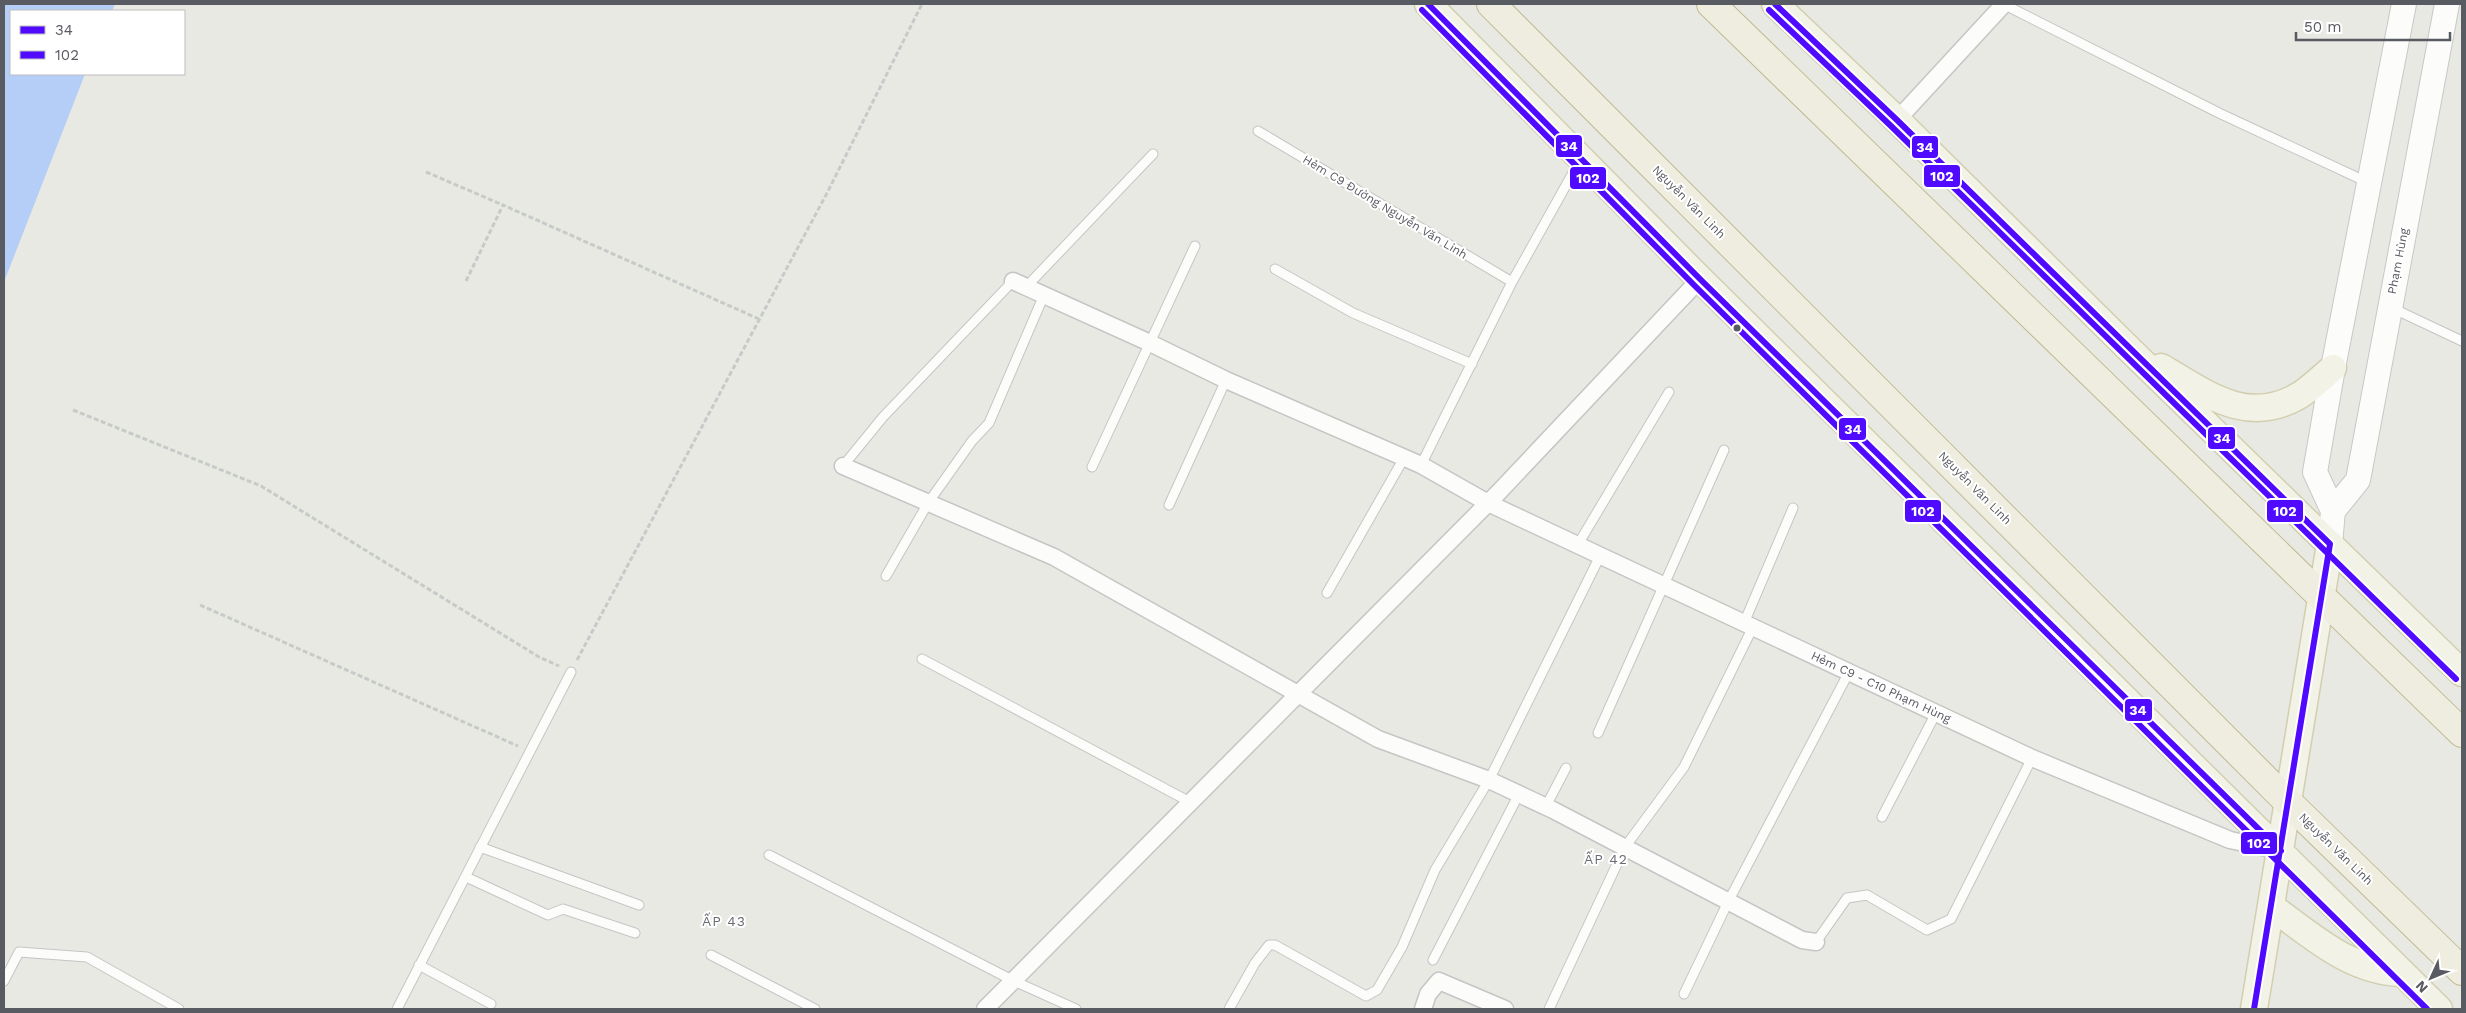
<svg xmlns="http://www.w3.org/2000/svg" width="2466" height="1013" font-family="'Work Sans',sans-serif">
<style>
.water{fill:#b4cef7}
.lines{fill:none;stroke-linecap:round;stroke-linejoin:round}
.lane-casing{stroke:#c5c5c5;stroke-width:11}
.street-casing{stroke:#c5c5c5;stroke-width:19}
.secondary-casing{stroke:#c7c8c8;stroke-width:26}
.primary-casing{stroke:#d2cfb0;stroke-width:29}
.highway-casing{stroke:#c1ba90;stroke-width:30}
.path{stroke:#c6cbc9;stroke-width:3;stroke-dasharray:5 2.5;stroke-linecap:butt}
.lane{stroke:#fcfcfb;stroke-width:9}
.street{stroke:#fcfcfb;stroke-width:16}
.secondary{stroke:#fcfcfb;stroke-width:24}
.primary{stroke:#f2f2e6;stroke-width:26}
.highway{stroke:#eeede0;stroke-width:28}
.bus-1-casing{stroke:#fff;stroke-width:10}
.bus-2-casing{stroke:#fff;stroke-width:10}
.bus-1{stroke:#4f0aff;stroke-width:6}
.bus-2{stroke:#4f0aff;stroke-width:6}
.bus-dot{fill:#595b62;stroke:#fff;stroke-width:2}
.labels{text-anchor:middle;stroke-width:4;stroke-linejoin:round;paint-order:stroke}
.street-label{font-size:12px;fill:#595b62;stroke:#fff}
.neighbourhood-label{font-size:14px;letter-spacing:1px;fill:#6a6d74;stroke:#fff}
.line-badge{stroke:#fff;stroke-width:2}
.badge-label{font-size:14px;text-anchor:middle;font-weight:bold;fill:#fff}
</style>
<rect width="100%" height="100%" fill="#e9e9e3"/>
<path class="water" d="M4 4H115L112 11H11V74H85L4 282Z"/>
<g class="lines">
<g class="lane-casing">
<path id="lane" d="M2003 4 2219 113 2367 182
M1258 131 1512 282
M1275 269 1353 313 1472 364
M1026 287 1153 154
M2392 308 2462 341
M1421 465 1512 282 1579 162
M843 466 883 417 1013 281
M1092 467 1195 246
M1169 505 1226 380
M1577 546 1669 392
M886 576 928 503 972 441 989 423 1044 295
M1327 593 1404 458
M1744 623 1793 508
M922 659 1190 802
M1598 733 1724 450
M1546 806 1566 768
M1882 817 1936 713
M480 847 639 905
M769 855 1014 981 1076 1009
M466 877 548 915 563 909 635 933
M1816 942 1847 898 1867 895 1927 930 1951 919 2032 758
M711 955 815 1009
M1433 960 1519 794
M419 965 491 1004
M4 981 19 952 87 957 179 1009
M1684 994 1728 902 1849 672
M397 1009 571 672
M1229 1009 1255 963 1269 945H1275L1366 996 1377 990 1402 947 1435 870 1489 780 1600 556
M1549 1009 1625 847 1684 767 1753 627"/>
</g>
<g class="street-casing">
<path id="street" d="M1897 120 2004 4
M1013 281 1150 343 1226 380 1421 465 1488 503 2032 758 2230 840 2276 850
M843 466 1054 557 1378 739 1489 780 1553 810 1802 940 1816 942
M985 1009 1497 494 1700 279
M1423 1009 1428 994 1439 981 1505 1009"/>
</g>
<g class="secondary-casing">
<path id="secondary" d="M2333 511 2358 480 2447 4
M2330 544 2333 511 2315 472 2333 368 2404 4"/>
</g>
<g class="primary-casing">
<path id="primary" d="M1428 4 1700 279 2439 1009
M1775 4 1897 120 2126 346 2462 673
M2161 367C2206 393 2247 427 2300 395 2311 388 2322 377 2333 368
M2272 907C2312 936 2351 972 2402 973
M2254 1009 2330 544"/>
</g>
<g class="highway-casing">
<path id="highway" d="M1491 4 2289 803 2462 971
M1711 4 2462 733"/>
</g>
<path class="path" d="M426 172 503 205
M466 281 503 205 759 319
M73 410 261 486 539 657 559 666
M200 605 518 746
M577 660 826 195 922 4"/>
<use href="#lane" class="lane"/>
<use href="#street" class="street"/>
<use href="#secondary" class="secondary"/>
<use href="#primary" class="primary"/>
<use href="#highway" class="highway"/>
<g class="bus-1-casing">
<path id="bus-1" d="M1428 4 1700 279 2281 851
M1775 4 1897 120 2330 544 2254 1009"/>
</g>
<g class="bus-2-casing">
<path id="bus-2" d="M1422 10 1694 285 2427 1009
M1769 10 1891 126 2456 679"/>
</g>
<use href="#bus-1" class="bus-1"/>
<use href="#bus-2" class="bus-2"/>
</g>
<circle class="bus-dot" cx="1737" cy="328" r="4.5"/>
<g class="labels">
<g class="street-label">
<text transform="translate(1689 202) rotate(45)" y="4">Nguyễn Văn Linh</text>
<text transform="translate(1385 207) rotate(31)" y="4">Hẻm C9 Đường Nguyễn Văn Linh</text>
<text transform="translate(2398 261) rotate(-79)" y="4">Phạm Hùng</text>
<text transform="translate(1975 488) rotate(45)" y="4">Nguyễn Văn Linh</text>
<text transform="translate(1881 687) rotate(25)" y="4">Hẻm C9 - C10 Phạm Hùng</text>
<text transform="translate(2336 849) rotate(44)" y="4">Nguyễn Văn Linh</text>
</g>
<g class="neighbourhood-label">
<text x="1606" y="864">ẤP 42</text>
<text x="724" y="926">ẤP 43</text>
</g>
</g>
<g class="line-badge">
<rect x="1555" y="134" width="28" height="24" rx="5" fill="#4f0aff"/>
<rect x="1911" y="135" width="28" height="24" rx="5" fill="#4f0aff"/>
<rect x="1923" y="164" width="38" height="24" rx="5" fill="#4f0aff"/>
<rect x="1569" y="166" width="38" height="24" rx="5" fill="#4f0aff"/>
<rect x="1838" y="417" width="29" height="24" rx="5" fill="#4f0aff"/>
<rect x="2207" y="426" width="29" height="24" rx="5" fill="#4f0aff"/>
<rect x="1904" y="499" width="38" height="24" rx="5" fill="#4f0aff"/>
<rect x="2266" y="499" width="38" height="24" rx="5" fill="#4f0aff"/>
<rect x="2124" y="698" width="29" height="24" rx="5" fill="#4f0aff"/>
<rect x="2240" y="831" width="38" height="24" rx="5" fill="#4f0aff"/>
</g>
<g class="badge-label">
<text x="1569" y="151">34</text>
<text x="1925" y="152">34</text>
<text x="1942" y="181">102</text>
<text x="1588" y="183">102</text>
<text x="1853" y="434">34</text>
<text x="2222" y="443">34</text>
<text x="1923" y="516">102</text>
<text x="2285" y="516">102</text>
<text x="2138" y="715">34</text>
<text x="2259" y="848">102</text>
</g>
<rect width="2466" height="1013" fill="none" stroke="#595b62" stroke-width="10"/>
<rect x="10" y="10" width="175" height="65" fill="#ffffff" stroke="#bdbdc0"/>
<rect x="20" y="26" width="25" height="8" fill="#4f0aff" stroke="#bdbdc0"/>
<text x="55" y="35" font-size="15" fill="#595b62">34</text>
<rect x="20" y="51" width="25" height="8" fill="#4f0aff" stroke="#bdbdc0"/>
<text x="55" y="60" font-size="15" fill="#595b62">102</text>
<g transform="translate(2431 978) rotate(226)" stroke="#ffffff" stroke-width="4" paint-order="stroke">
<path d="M0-4L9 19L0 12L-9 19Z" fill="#595b62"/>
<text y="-8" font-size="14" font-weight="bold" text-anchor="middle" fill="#595b62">N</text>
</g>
<path d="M2296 32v8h154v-8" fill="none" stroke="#595b62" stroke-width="2.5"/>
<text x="2304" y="32" font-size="15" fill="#595b62" stroke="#ffffff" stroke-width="4" paint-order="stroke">50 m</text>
</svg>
